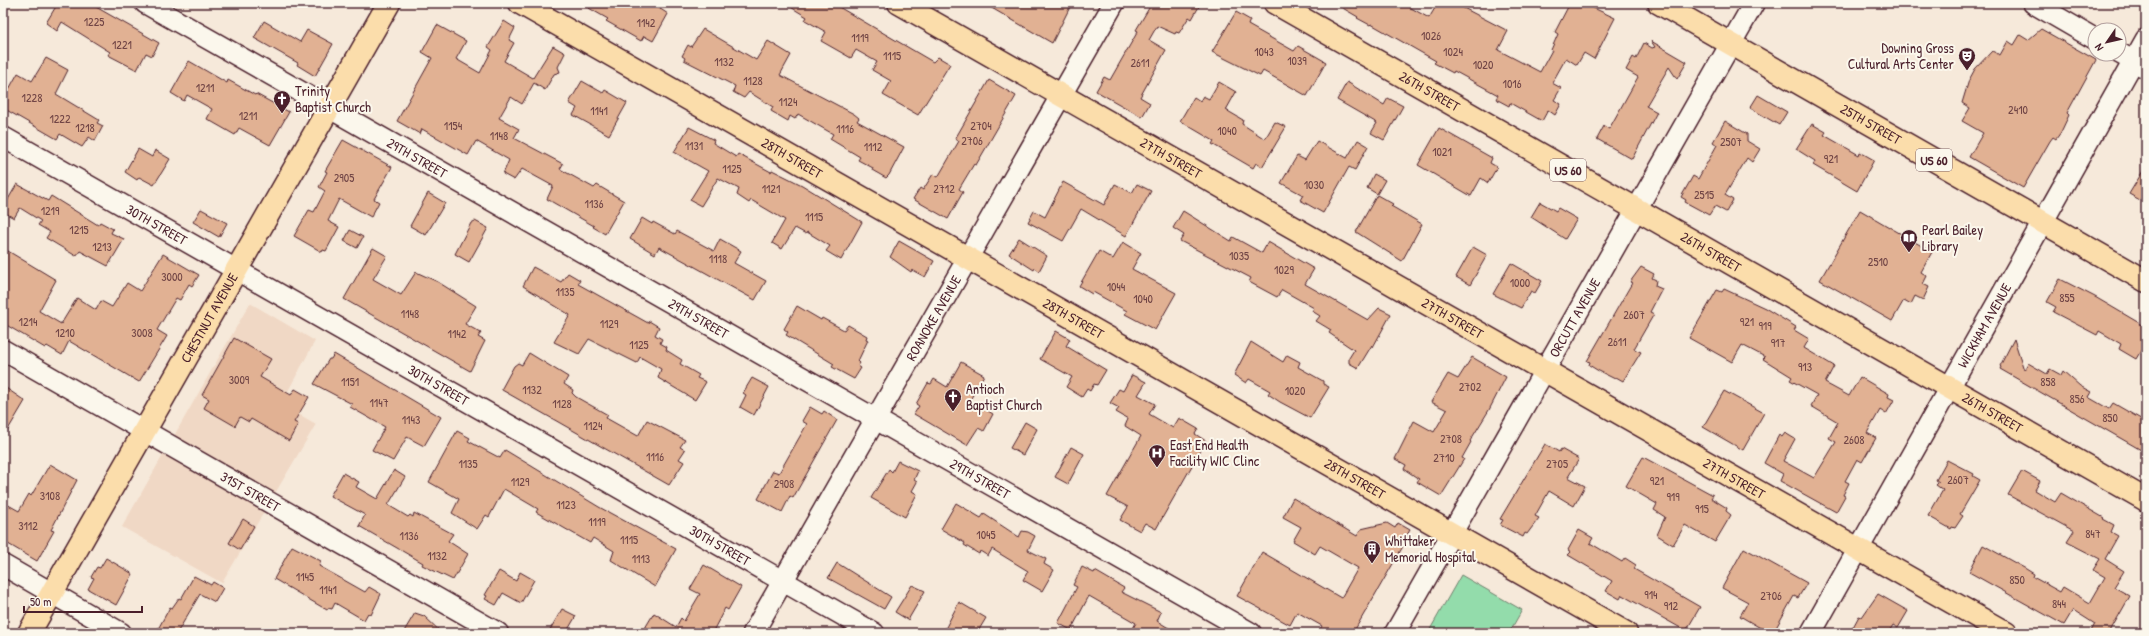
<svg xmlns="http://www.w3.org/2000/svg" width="2149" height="636" font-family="'Patrick Hand',sans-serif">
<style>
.built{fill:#f0d8c5}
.green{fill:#93dcab;stroke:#6e7e6b}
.building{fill:#e1b193;stroke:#4a1f2b}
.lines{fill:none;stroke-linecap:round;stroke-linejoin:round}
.minor-casing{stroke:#4a1f2b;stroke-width:23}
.major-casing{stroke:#4a1f2b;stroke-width:25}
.minor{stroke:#fbf7ec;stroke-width:20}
.major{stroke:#fbddab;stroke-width:22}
.labels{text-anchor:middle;stroke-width:4;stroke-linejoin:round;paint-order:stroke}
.number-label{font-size:12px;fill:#704445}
.shield{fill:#fbf7ec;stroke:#7f6065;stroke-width:1}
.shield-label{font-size:13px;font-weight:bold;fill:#4a1f2b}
.poi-label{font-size:14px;fill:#4a1f2b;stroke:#fbf7ec;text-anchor:start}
.street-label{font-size:14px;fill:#4a1f2b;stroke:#fbf7ec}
</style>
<rect width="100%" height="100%" fill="#f6e9da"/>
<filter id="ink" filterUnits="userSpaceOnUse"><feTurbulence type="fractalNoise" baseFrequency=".025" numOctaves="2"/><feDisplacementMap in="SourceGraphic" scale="8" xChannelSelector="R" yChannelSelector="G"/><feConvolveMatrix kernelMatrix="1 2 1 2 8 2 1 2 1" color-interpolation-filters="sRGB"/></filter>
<g filter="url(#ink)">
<path class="built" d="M250 303 315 341 281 404 316 424 222 583 122 527Z"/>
<path class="green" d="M1461 575 1522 610 1509 633H1428Z"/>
<path class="building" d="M58 3H89L159 43 152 56 146 53 137 70 108 55 110 52 62 22 57 31 46 23Z
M580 3H662L659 8 668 14 653 41 644 36 641 41 606 21 608 19Z
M784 3H832L933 62 938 57 950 64 918 115 883 95 891 81 872 70 877 62 856 50 851 58 821 41 826 32 805 20 807 17Z
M983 3H1072L1052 43Z
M1152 3H1201L1192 19 1189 17 1179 33 1176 32 1175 34 1157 26 1149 40 1166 50 1140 97 1150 103 1142 117 1096 91 1104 77 1110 80 1138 31 1136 30Z
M1334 3H1402L1429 18 1438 3H1454L1508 31 1498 50 1540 72 1552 50H1551L1558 34 1555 32 1570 3H1583L1615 18 1594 59 1584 53 1577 65 1566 58 1552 83 1561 88 1554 100 1561 104 1555 115 1548 110 1542 121 1510 103 1509 106 1496 99 1498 95 1454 71 1453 73 1434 63 1436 61 1371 24 1370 25 1357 18 1358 17Z
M1236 12 1250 20 1248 25 1294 51 1298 46 1326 62 1307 96 1263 71 1260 76 1212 52Z
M264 21 300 42 307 30 333 44 315 76 297 65 298 63 254 38Z
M504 21 515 28 509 40 514 43 504 61 533 78 553 46 565 53 558 67 560 72 554 74 545 90 534 83 522 104 511 97 499 118 519 129 514 138 563 164 560 169 594 188 597 185 624 201 605 234 593 227 594 226 547 199 553 186 522 169 514 180 503 174 509 160 476 141 468 155 422 129 420 134 397 121 432 58 422 52 437 25 466 41 456 59 480 73 492 50 488 47Z
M703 29 756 60 768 41 791 55 780 75 854 114 859 118 857 121 904 147 889 175 886 178 872 170 873 168 858 160 860 157 830 139 833 134 798 114 795 119 790 116 788 121 771 111 773 107 749 92 744 98 733 92 735 86 684 60 685 58 682 56 688 45 691 47Z
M2041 29 2096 60 2067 113 2069 115 2061 132 2056 139 2053 137 2050 141 2023 188 1969 157 1983 133 1962 121 1970 108 1962 103 1969 80 1975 69 1992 51 2000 55 2008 41 2014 45 2020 35 2028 40Z
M1651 41 1687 62 1677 79 1669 67 1646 106 1657 112 1632 159 1597 139 1604 126 1609 129 1638 77 1626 70 1633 57 1636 59 1644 43 1652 48 1655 47Z
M46 58 68 70 56 94 99 120 97 123 103 126 95 141 89 137 82 147 60 134 57 139 3 108V100L18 73 32 81Z
M189 61 227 83 228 80 255 95 256 94 289 112 270 145 239 128 235 135 207 119 212 109 187 95 184 101 171 93Z
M989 80 1016 96 976 165 974 164 959 189 963 192 948 219 913 199 920 188 923 190 933 174 938 177 959 141 955 139Z
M582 81 603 93 605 90 627 103 609 135 573 115 577 108 569 103Z
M1219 82 1236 92 1226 110 1243 120 1242 124 1265 139 1275 122 1286 127 1262 167 1256 163 1253 168 1212 144 1214 141 1180 121 1194 97 1200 101 1203 96 1209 99Z
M1347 82 1384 105 1388 98 1403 106 1384 140 1371 133 1377 123 1337 100Z
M1758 95 1787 112 1779 125 1750 108Z
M1725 121 1747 134V141L1760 149 1752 162 1747 158 1725 195 1733 200 1726 212 1715 206 1709 215 1685 202 1686 200 1681 197 1693 176 1698 179 1717 145 1713 142Z
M1812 124 1826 132 1824 135 1859 155 1860 152 1874 160 1857 191 1813 165 1815 161 1796 149Z
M689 127 714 140 713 143 736 157 738 154 771 172 772 170 802 185 862 222 841 260 826 251 830 246 807 232 806 234 795 228 782 249 772 243 785 220 751 200 749 203 737 195 739 189 718 178 701 206 690 200 708 171 674 152Z
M1439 128 1492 158 1490 163 1497 167 1488 183 1481 178 1471 196 1418 165Z
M343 140 392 167 374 199 379 202 371 217 339 199 328 221 339 227 326 251 323 250 322 252 294 236 309 210 314 212 325 191 319 187 327 172 325 171Z
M1358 140 1368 146 1355 170 1349 167 1323 213 1300 200 1303 195 1281 183 1297 156 1305 160 1317 141 1347 158Z
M138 149 152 157 155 150 170 159 154 185 139 177 137 180 125 172Z
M2146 166V201L2141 198 2140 200 2129 194Z
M1374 174 1385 180 1377 194 1367 188Z
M1063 182 1104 205 1115 184 1132 193 1137 184 1151 191 1126 236 1081 209 1063 241 1028 222 1034 211 1045 217Z
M17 184 48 201 51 196 98 225 100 222 113 229 111 233 124 239 108 266 80 251 76 256 46 238 50 232 38 225 41 221 20 208 14 218 3 212V208Z
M428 193 445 203 426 235 410 226Z
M1377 195 1393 204 1391 206 1422 224 1402 261 1356 232Z
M1540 202 1556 211 1558 208 1577 219 1565 239 1531 217Z
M201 209 227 223 219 237 193 222Z
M1860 210 1932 252 1921 272 1927 276 1923 284 1929 287 1923 300 1915 296 1911 304 1904 300 1892 321 1820 280Z
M1183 211 1231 241 1233 237 1262 253 1268 242 1314 269 1305 284 1368 320 1379 308 1391 314 1373 347 1372 345 1358 368 1349 363V358L1354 350 1329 333 1331 330 1316 321 1320 316 1312 311 1314 308 1282 290 1277 297 1249 282 1251 278 1180 241 1184 235 1173 228Z
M642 218 652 224 653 222 675 234 677 231 714 251 720 239 741 251 734 263 766 281 755 300 659 247 655 254 630 239Z
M475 221 488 228 469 262 455 254 471 223Z
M350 230 363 237 357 248 344 241Z
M1019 238 1047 256 1039 271 1035 268 1034 270 1009 254Z
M899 241 934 261 925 277 912 270 911 272 890 257Z
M1123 242 1141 253 1132 269 1176 293 1155 330 1125 314 1127 311 1093 292 1092 294 1079 286 1099 251 1113 259Z
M1473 247 1487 255 1470 285 1456 277Z
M3 248 56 280 39 311 61 324 77 298 96 310 101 301 112 307 127 283 140 291 163 254 199 275 192 286 189 284 180 300 176 298 157 330 167 336 139 382 69 341 62 355 47 346 45 348 3 323Z
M373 248 387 256 373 279 401 295 416 272 438 282 476 306 465 324 481 333 478 337 485 341 470 371 344 299Z
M1511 263 1542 281 1535 293 1531 291 1521 308 1493 294Z
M533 267 561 282 568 273 580 280 578 284 648 323 649 321 659 327 655 335 662 339 660 343 667 347 666 350 682 360 680 364 699 375 697 378 706 382 695 400 658 378 661 369 640 357 637 363 589 339 579 354 554 342 570 315 523 286Z
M1641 267 1654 274 1652 278 1656 280 1655 286 1662 289 1650 312 1654 314 1635 347 1634 349 1641 352 1623 381 1616 377 1615 379 1597 370 1589 365 1590 362 1587 361 1632 283 1630 282Z
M2060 279 2095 297 2146 327V342L2136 359 2119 349 2121 344 2099 331 2097 335 2053 312 2056 307 2047 302Z
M1724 289 1765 308 1796 327 1794 330 1809 339 1804 348 1834 366 1825 383 1849 396 1860 377 1889 394 1888 397 1894 400 1886 414 1880 410 1867 433 1876 438 1862 462 1857 459 1845 481 1849 483 1843 495 1845 496 1836 512 1780 481 1783 474 1764 463 1779 435 1782 437 1785 433 1795 439 1783 461 1814 478 1836 442 1829 438 1838 422 1811 406 1817 395 1790 380 1792 377 1763 359 1765 357 1742 345 1732 362 1689 338 1717 290 1722 292Z
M797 306 821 320 822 318 844 330 848 325 867 336 866 339 868 340 858 361 860 363 858 366 861 368 854 379 832 367 834 364 786 335 788 332 784 329Z
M1056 331 1070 339 1066 346 1106 370 1097 385 1094 384 1090 391 1087 389 1082 397 1066 387 1072 377 1040 359Z
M234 338 271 359 260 377 291 395 295 389 309 397 294 422 298 424 289 441 251 419 249 422 240 417 235 426 204 408 209 399 202 395Z
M2014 339 2024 370 2028 363 2047 374 2050 369 2061 375 2063 371 2080 386 2091 392 2088 397 2109 409 2113 403 2146 422V441L2141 450 2000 369 2001 367 2000 366Z
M1251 342 1283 362 1287 355 1300 362 1298 367 1323 381V384L1329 387 1310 418 1280 402 1268 394 1270 391 1249 379 1246 383 1234 375Z
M529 353 568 377 564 384 573 390 572 393 576 397 608 415 606 418 638 436 647 420 685 440 680 447 685 450 679 459 684 462 669 485 502 390V388L514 366 518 363 522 365Z
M334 354 441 417 424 446 407 437 393 461 372 450 385 427 350 407 352 404 314 384 329 359H331Z
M1472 357 1506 377 1489 410 1470 441 1471 442 1462 458 1464 459 1441 496 1417 482 1419 479 1404 469 1406 465 1395 459 1414 421 1434 432 1447 410 1431 402 1448 374 1458 379Z
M961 362 984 375 970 400 993 414 984 431 978 428 967 445 914 414 919 406 916 404 928 383 931 384 934 379 947 387Z
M1132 375 1146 382 1138 395 1155 404 1149 414 1173 428 1179 418 1198 429 1195 434 1206 441 1156 529 1145 523 1140 531 1120 520 1128 507 1107 496 1141 436 1125 426 1128 419 1116 412 1119 408 1110 403 1119 389 1123 391Z
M752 378 769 387 754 415 740 407 746 395 743 393Z
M3 386 25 401 3 438Z
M1724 391 1764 413 1743 450 1703 427Z
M810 407 822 414 824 411 837 420 793 498 790 496 782 512 758 499 773 471 779 473 807 424 802 421Z
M1025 422 1037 429 1023 455 1010 448Z
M457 431 470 438 468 441 500 458 505 450 599 507 676 549 655 587 611 560 614 551 593 538 590 543 536 512 538 509 504 489 489 517 486 515 477 529 452 513 459 499 429 482Z
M1545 444 1559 452 1561 449 1579 459 1568 477 1585 486 1574 506 1549 491 1535 516 1539 518 1527 534 1525 533 1523 537 1500 525 1503 520 1500 519Z
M1071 447 1084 454 1068 484 1055 477Z
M1643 457 1713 495 1711 498 1727 508 1726 511 1731 515 1715 542 1685 525 1673 545 1657 535 1665 517 1654 510 1657 504 1626 486Z
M1947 460 1974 474 1973 476 1980 480 1960 514 1963 516 1955 528 1952 527 1951 529 1928 516 1943 490 1936 485 1939 482 1936 480Z
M898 461 918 471 914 480 917 482 912 491 917 494 905 517 871 498 889 469 892 472Z
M50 464 77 480 51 530 54 531 37 561 3 541V502L19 511 29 494 31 496Z
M394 470 405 477 388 505 408 517 410 515 413 517 414 513 453 534 448 541 468 554 453 580 422 565 423 563 359 526 365 515 330 496 343 473 359 482 356 487 377 499Z
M2022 471 2040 481 2035 490 2055 502 2061 493 2104 518 2103 519 2114 525 2111 532 2118 536 2105 559 2124 571 2114 587 2130 596 2109 633H2090L2095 624 2073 610 2064 625 1969 572 1983 545 2026 569 2034 574 2033 577 2060 592 2063 587 2090 603 2105 577 2093 570 2100 559 2067 542 2074 531 2008 495Z
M1293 498 1357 536 1361 529 1387 523 1395 528 1398 523 1410 530 1407 535 1409 536 1353 633H1318L1322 626 1297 612 1290 625 1237 596 1262 552 1341 598 1358 568 1320 546 1315 554 1293 541 1301 527 1283 517Z
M956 503 981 518 984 514 1019 537 1022 531 1028 532 1035 536 1028 550 1046 559 1044 564 1054 570 1042 591 1023 580 1028 571 992 549 988 556 980 551 979 554 964 545 965 543 941 529Z
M243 519 254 526 240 550 229 543Z
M1579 530 1593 538 1590 543 1622 562 1625 558 1636 565 1634 569 1700 607 1686 631 1622 595 1620 599 1606 591 1612 581 1568 555 1571 552 1568 550Z
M292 546 321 561 319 566 365 592 369 587 381 594 371 615 368 613 364 620 335 603 332 609 328 608 327 610 274 579Z
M1744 548 1807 583 1798 598 1794 596 1773 633H1769L1740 616 1748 602 1722 588Z
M106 558 133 574 116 605 88 589 94 578 91 577 97 567 100 568Z
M837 563 891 597 884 609 828 578Z
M704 565 741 587 728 610 725 608 712 633H642L654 613 676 627 681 618 684 621 700 594 690 589Z
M1082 567 1094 573 1095 571 1124 588 1121 592 1161 612 1157 621 1177 633H1130L1136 623 1089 596 1071 630 1058 623 1077 587 1073 585Z
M499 571 516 581 520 572 534 580 521 603 503 593 496 605 485 599 487 596 485 595Z
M194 576 211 585 213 582 223 588 215 602 200 594 177 633H165L158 629 170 607 172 608 179 598 181 599Z
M912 585 925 591 908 620 895 612Z
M1878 594 1908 611 1898 628 1893 625 1888 633H1860L1852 629 1859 616 1862 617Z
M959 602 986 618 977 633H943Z
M562 609 576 616 566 633H548Z
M415 613 424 616 442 633H403Z"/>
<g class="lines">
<g class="minor-casing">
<g id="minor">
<path id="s1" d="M145 3 1251 633"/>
<path d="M2033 3 2095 39"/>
<path d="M2119 53 2146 68"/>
<path id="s2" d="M3 137 874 633"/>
<path id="s3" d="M3 350 498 633"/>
<path d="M3 565 121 633"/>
<path id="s4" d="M753 633 1114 3"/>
<path id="s5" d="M1395 633 1754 3"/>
<path id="s6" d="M1811 633 2146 39"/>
</g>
</g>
<g class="major-casing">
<g id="major">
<path id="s7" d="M520 3 1626 633"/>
<path id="s8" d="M899 3 2006 633"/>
<path id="s9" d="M1275 3 2146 500"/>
<path id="s10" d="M1659 3 2146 281"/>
<path id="s11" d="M29 633 389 3"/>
</g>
</g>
<use href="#minor" class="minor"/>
<use href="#major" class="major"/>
</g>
</g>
<defs>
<g id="theatre-pin" transform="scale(0.9)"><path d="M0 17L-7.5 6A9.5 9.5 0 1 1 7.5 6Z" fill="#4a1f2b" stroke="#fbf7ec"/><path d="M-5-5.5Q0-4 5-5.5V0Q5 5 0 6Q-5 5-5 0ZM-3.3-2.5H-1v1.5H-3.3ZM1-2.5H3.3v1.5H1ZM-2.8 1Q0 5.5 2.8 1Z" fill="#fff"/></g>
<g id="church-pin" transform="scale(0.9)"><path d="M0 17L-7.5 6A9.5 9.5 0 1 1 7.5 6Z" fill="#4a1f2b" stroke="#fbf7ec"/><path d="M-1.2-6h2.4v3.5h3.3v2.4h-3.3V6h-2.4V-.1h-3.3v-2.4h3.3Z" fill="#fff"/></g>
<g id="library-pin" transform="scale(0.9)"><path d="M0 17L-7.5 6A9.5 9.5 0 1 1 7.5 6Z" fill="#4a1f2b" stroke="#fbf7ec"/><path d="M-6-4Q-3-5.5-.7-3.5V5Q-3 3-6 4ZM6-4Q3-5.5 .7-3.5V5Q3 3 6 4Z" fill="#fff"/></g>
<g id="hospital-pin" transform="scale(0.9)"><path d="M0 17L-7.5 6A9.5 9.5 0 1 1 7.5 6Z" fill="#4a1f2b" stroke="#fbf7ec"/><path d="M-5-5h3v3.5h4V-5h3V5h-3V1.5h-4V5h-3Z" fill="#fff"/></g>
<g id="building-pin" transform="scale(0.9)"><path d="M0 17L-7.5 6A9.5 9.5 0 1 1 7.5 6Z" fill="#4a1f2b" stroke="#fbf7ec"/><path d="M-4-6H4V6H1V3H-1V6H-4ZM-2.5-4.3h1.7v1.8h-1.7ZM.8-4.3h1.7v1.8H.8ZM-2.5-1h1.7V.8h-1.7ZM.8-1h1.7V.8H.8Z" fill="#fff"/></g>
</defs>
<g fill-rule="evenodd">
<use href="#theatre-pin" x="1967" y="56"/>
<use href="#church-pin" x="282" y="99"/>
<use href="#library-pin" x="1909" y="238"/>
<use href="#church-pin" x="953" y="397"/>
<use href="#hospital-pin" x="1157" y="453"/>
<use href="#building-pin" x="1372" y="549"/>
</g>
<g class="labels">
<g class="number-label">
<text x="94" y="26">1225</text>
<text x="646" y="27">1142</text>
<text x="1431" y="40">1026</text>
<text x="860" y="42">1119</text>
<text x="122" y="49">1221</text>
<text x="1264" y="56">1043</text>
<text x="1453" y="56">1024</text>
<text x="892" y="60">1115</text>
<text x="1297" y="65">1039</text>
<text x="724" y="66">1132</text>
<text x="1140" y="67">2611</text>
<text x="1483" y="69">1020</text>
<text x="753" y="85">1128</text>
<text x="1512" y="88">1016</text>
<text x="205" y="92">1211</text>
<text x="32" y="102">1228</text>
<text x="788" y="106">1124</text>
<text x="2018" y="114">2410</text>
<text x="599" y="115">1141</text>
<text x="248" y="120">1211</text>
<text x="60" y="123">1222</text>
<text x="453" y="130">1154</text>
<text x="981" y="130">2704</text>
<text x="85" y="132">1218</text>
<text x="845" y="133">1116</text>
<text x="1227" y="135">1040</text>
<text x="499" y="140">1148</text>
<text x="972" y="145">2706</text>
<text x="1731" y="146">2507</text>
<text x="694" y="150">1131</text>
<text x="873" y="151">1112</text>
<text x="1442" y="156">1021</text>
<text x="1831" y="163">921</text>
<text x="732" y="173">1125</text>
<text x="344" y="182">2905</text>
<text x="1314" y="189">1030</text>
<text x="771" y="193">1121</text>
<text x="944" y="193">2712</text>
<text x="1704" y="199">2515</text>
<text x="594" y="208">1136</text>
<text x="50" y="215">1219</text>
<text x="814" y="221">1115</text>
<text x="79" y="234">1215</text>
<text x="102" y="251">1213</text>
<text x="1239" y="260">1035</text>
<text x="718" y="263">1118</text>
<text x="1878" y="266">2510</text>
<text x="1284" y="274">1029</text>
<text x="172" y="281">3000</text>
<text x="1520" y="287">1000</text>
<text x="1116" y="291">1044</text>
<text x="565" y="296">1135</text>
<text x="2067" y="302">855</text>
<text x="1143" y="303">1040</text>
<text x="410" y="318">1148</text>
<text x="1634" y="319">2607</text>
<text x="28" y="326">1214</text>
<text x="1747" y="326">921</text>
<text x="609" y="328">1129</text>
<text x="1765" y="330">919</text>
<text x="65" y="337">1210</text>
<text x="142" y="337">3008</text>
<text x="457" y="338">1142</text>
<text x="1617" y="346">2611</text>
<text x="1778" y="347">917</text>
<text x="639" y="349">1125</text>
<text x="1805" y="371">913</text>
<text x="239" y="384">3009</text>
<text x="350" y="386">1151</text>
<text x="2048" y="386">858</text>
<text x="1470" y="391">2702</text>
<text x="532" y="394">1132</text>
<text x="1295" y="395">1020</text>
<text x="2077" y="403">856</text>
<text x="379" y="407">1147</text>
<text x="562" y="408">1128</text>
<text x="2110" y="422">850</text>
<text x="411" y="424">1143</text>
<text x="593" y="430">1124</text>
<text x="1451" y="443">2708</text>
<text x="1854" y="444">2608</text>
<text x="655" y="461">1116</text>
<text x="1444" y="462">2710</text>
<text x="468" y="468">1135</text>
<text x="1557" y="468">2705</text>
<text x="1958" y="484">2607</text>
<text x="1657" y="485">921</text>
<text x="520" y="486">1129</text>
<text x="784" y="488">2908</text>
<text x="50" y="500">3108</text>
<text x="1673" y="501">919</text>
<text x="566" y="509">1123</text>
<text x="1702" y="513">915</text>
<text x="597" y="526">1119</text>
<text x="28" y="530">3112</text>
<text x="2093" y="538">847</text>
<text x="986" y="539">1045</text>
<text x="409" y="540">1136</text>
<text x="629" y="544">1115</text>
<text x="437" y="560">1132</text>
<text x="641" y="563">1113</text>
<text x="305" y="581">1145</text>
<text x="2017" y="584">850</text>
<text x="328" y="594">1141</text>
<text x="1651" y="599">914</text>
<text x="1771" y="600">2706</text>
<text x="2059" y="608">844</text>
<text x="1671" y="610">912</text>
</g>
<g class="shield">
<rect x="1916" y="149" width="36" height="22" rx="3"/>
<rect x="1550" y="159" width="36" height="22" rx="3"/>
</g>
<g class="shield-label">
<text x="1934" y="165">US 60</text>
<text x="1568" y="175">US 60</text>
</g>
<g class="poi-label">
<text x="1954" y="53" text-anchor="end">Downing Gross<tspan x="1954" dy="16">Cultural Arts Center</tspan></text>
<text x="295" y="96">Trinity<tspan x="295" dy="16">Baptist Church</tspan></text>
<text x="1922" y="235">Pearl Bailey<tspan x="1922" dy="16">Library</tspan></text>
<text x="966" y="394">Antioch<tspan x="966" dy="16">Baptist Church</tspan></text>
<text x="1170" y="450">East End Health<tspan x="1170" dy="16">Facility WIC Clinc</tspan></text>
<text x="1385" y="546">Whittaker<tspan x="1385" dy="16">Memorial Hospital</tspan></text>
</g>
<g class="street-label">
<text dy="5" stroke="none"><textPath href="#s9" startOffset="178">26TH STREET</textPath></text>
<text dy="5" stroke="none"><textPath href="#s10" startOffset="244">25TH STREET</textPath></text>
<text dy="5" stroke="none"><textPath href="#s1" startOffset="313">29TH STREET</textPath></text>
<text dy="5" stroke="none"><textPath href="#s7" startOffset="313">28TH STREET</textPath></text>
<text dy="5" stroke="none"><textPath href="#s8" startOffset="313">27TH STREET</textPath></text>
<text dy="5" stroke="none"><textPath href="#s2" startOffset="177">30TH STREET</textPath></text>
<text dy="5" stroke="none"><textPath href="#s9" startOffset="502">26TH STREET</textPath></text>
<text dy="5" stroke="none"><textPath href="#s8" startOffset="637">27TH STREET</textPath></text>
<text dy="5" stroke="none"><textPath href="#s11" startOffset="363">CHESTNUT AVENUE</textPath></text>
<text dy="5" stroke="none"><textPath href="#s1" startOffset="637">29TH STREET</textPath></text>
<text dy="5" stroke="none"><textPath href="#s4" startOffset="363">ROANOKE AVENUE</textPath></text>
<text dy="5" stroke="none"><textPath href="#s7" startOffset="637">28TH STREET</textPath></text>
<text dy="5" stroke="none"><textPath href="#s5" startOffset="363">ORCUTT AVENUE</textPath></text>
<text dy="5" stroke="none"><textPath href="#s6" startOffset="353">WICKHAM AVENUE</textPath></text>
<text dy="5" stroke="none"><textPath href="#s2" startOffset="501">30TH STREET</textPath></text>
<text dy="5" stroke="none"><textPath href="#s9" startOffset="826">26TH STREET</textPath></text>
<text dy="5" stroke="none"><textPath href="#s1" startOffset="961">29TH STREET</textPath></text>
<text dy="5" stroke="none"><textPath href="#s8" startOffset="961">27TH STREET</textPath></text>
<text dy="5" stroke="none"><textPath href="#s7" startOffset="961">28TH STREET</textPath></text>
<text dy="5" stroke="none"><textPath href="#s3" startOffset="285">31ST STREET</textPath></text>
<text dy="5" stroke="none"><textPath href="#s2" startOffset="825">30TH STREET</textPath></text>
</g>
</g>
<rect width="2149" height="636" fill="none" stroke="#fbf7ec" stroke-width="16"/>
<rect x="8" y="8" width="2133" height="620" fill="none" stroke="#4a1f2b" stroke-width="1.5" filter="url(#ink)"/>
<g transform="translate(2107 42) rotate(236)"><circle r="19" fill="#fbf7ec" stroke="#b4a19f"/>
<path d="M0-3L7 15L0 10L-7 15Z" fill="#4a1f2b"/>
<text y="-6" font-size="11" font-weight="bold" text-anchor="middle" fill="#4a1f2b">N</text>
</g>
<path d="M24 606v6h118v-6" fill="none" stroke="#4a1f2b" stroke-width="2"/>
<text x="30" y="606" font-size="12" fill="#4a1f2b" stroke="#fbf7ec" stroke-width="3" paint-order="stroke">50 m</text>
</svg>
